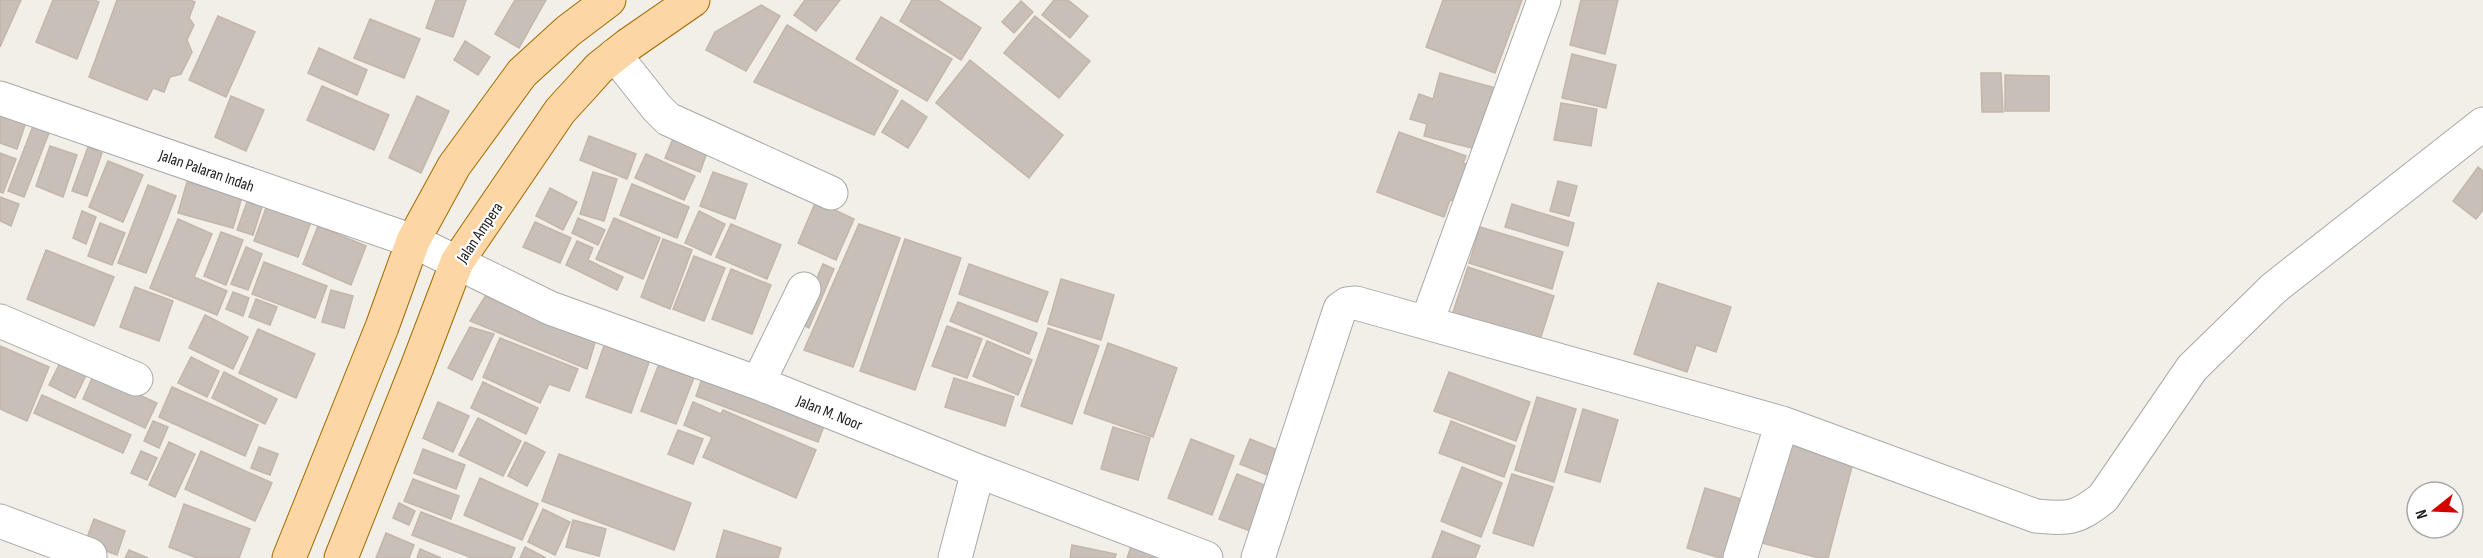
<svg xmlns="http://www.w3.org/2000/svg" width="2483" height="558" font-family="'Sofia Sans Condensed',sans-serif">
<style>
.building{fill:#c7bfb8;stroke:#c4b6ab;stroke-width:1.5}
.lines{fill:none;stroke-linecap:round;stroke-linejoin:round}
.minor-casing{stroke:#a9a9a9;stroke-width:35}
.major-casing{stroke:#a06b00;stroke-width:35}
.minor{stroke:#fff;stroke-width:33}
.major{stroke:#fcd6a4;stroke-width:33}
.labels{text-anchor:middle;stroke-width:4.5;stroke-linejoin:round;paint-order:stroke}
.street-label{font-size:16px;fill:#222;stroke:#fff}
</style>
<rect width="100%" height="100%" fill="#f2efe9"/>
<path class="building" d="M0 0H21L0 47Z
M53 0H94L99 2 77 59 36 42Z
M117 0H190L195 2 189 18 194 25 187 40 192 52 181 74 170 77 164 92 153 88 147 100 89 77Z
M436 0H466L453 37 426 28Z
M515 0H546L519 48 495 34Z
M805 0H840L816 31 794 15Z
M912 0H938L981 28 961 60 900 21Z
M1054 0H1068L1088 16 1070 38 1042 15Z
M1443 0H1522L1495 73 1426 47Z
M1581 0H1618L1605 54 1570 45Z
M1021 1 1033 12 1014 33 1002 22Z
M761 5 780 16 746 71 706 50 715 32Z
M218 16 255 32 226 97 189 80Z
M1035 16 1090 61 1059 98 1004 53Z
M881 17 952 59 927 101 856 59Z
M370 19 420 39 404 78 354 58Z
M787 25 898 91 874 135 754 82Z
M465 41 490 57 478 75 454 60Z
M319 48 367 70 357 95 308 73Z
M1572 54 1616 65 1606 108 1562 98Z
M970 60 1063 135 1029 178 936 103Z
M1440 73 1496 88 1480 150 1424 136 1427 124 1410 119 1419 94 1433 99Z
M1981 73H2001L2003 112H1982Z
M2005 75 2049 76V111H2005Z
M322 86 389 115 374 150 307 120Z
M231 96 264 110 246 151 215 137Z
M417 96 449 111 421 173 389 158Z
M902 100 927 117 908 148 882 132Z
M1561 103 1597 109 1591 146 1554 140Z
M0 110 27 119 17 149 0 143Z
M33 126 49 133 24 197 8 191Z
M1399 132 1466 156 1463 163 1473 166 1466 203 1450 200 1444 217 1377 192Z
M589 136 636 154 627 179 580 160Z
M674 136 708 150 700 172 665 158Z
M50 146 77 155 63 197 36 186Z
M88 147 102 153 87 196 72 191Z
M0 153 16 159 3 193 0 192Z
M646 154 695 176 684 200 635 178Z
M108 161 143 175 123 222 89 207Z
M2478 167 2483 171V210L2476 219 2453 201Z
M593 172 617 179 604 221 580 214Z
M713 172 747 184 735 219 700 206Z
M1558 181 1577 186 1569 216 1550 211Z
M187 182 242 197 233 228 178 213Z
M632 184 689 207 677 238 620 215Z
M148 185 176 196 146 273 118 263Z
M550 188 577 202 563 230 536 216Z
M0 197 19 204 11 226 0 221Z
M816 201 854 219 836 260 798 243Z
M247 202 262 207 253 235 237 230Z
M1512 204 1574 223 1568 246 1505 227Z
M267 205 311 222 298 257 254 241Z
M82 211 96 217 86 244 73 238Z
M699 211 725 224 711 255 685 243Z
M578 218 605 230 598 245 572 233Z
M614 218 660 238 643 279 596 259Z
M178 219 212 234 194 277 227 291 217 315 150 288Z
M535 222 571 238 560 263 523 247Z
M100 223 125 233 112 265 88 256Z
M731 224 781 245 767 279 716 257Z
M859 224 900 238 853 367 804 350Z
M318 226 366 246 351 285 303 264Z
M1480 227 1563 252 1552 289 1469 263Z
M221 232 243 240 226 285 204 276Z
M663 239 692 250 670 309 641 297Z
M905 239 961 258 915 390 860 371Z
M577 241 593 248 588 260 623 277 617 290 566 265Z
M246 247 262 254 248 290 231 284Z
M46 250 114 277 94 326 27 299Z
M694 256 725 268 704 321 673 309Z
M264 262 327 286 315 318 252 294Z
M823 264 834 269 809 328 798 322Z
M969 264 1048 292 1037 322 959 294Z
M1468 267 1554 296 1538 346 1451 318Z
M731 269 771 285 752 334 712 319Z
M1061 279 1114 295 1101 340 1048 324Z
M1658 283 1731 307 1716 352 1696 345 1687 372 1634 354Z
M135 287 173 301 159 341 120 327Z
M331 290 353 296 344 328 322 322Z
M233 292 249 298 243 316 226 309Z
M486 295 598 333 587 369 470 321Z
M256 299 277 307 270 325 249 317Z
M958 302 1037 333 1029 354 950 321Z
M205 315 248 337 233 369 189 348Z
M947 326 982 339 967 378 932 366Z
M470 327 494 334 472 380 448 368Z
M1048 328 1099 346 1072 424 1021 406Z
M258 329 315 354 296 398 239 373Z
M607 337 652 354 631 413 586 397Z
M500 338 578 369 569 391 549 384 540 403 483 377Z
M987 341 1032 360 1018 395 973 376Z
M1108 343 1177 368 1153 437 1084 413Z
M0 346 49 367 27 421 0 409Z
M191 357 219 371 207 397 178 383Z
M61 361 87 373 75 398 49 385Z
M660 361 695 375 676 424 641 411Z
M224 372 277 399 265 424 212 398Z
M1449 372 1530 402 1516 441 1434 411Z
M94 374 157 403 145 428 83 399Z
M703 376 825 423 818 442 696 396Z
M954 378 1014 397 1005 426 945 407Z
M483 382 538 408 526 434 471 408Z
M172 387 258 425 245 456 159 417Z
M42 395 131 435 123 453 34 413Z
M1537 397 1576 409 1554 482 1515 470Z
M438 402 469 416 453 452 423 438Z
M693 402 721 414 723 410 816 450 796 498 703 457 712 437 684 425Z
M1583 409 1618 420 1600 482 1565 472Z
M478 418 521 441 503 476 459 455Z
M153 421 168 427 159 448 144 441Z
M1451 421 1515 446 1504 477 1439 453Z
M1113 427 1150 438 1138 480 1101 469Z
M678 430 703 439 693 464 668 454Z
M1191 439 1234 456 1212 515 1168 498Z
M1250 439 1280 451 1270 476 1240 464Z
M169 442 195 454 175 497 149 485Z
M525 442 545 452 527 486 508 476Z
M1788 442 1854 459 1828 558H1819L1762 543Z
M259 447 278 454 270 475 251 468Z
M423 449 465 465 456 489 414 473Z
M141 451 157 458 147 480 131 473Z
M201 451 272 483 255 521 185 489Z
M559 454 691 503 674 550 542 501Z
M1462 467 1502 483 1481 537 1441 521Z
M1237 474 1272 488 1255 533 1219 519Z
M1512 474 1553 487 1533 546 1493 533Z
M480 478 538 504 522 540 464 515Z
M413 479 459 496 451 519 404 501Z
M1705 488 1751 502 1734 558H1720L1687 548Z
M399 503 415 511 409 525 393 518Z
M184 504 250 529 239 558H197L169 547Z
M543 509 570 522 555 555 528 542Z
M421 512 515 548 511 558H472L412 535Z
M94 519 125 531 117 555 85 543Z
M573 520 606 529 599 556 566 547Z
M724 530 781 548 778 558H716Z
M1442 531 1480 546 1475 558H1432Z
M386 533 414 545 409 558H376Z
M1072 545 1116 554 1115 558H1070Z
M525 547 546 558H520Z
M1131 547 1163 558H1127Z
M420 549 441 558H417Z
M129 550 148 558H125Z"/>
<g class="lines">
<g class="minor-casing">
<path id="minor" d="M615 55 657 108 668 119 831 193
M0 98 413 241 550 308 758 383 978 471 1206 558
M0 321 136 379
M1427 322 1544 0
M758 383 804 289
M0 521 90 555
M955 558 978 471
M1258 558 1340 309 1347 304 1356 303 1782 423 2036 516C2070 519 2076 519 2103 498L2192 368 2274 288 2483 124
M1740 558 1782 423"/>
</g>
<g class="major-casing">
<path id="major" d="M289 558 382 327 413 241 454 166 522 73 568 31 609 0
M341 558 417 367 457 262 560 111 582 87 599 68 628 45 693 0"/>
</g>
<use href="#minor" class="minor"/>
<use href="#major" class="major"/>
</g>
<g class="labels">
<g class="street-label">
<text transform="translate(207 170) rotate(19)" y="6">Jalan Palaran Indah</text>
<text transform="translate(479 232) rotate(-56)" y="6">Jalan Ampera</text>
<text transform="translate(830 412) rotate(22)" y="6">Jalan M. Noor</text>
</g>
</g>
<g transform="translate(2435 510) rotate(252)"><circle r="28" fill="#ffffff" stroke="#a7a7a7" stroke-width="1.5"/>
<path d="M0-4.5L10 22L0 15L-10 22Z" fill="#d40000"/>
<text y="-9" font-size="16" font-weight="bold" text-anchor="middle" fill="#222222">N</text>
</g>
</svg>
